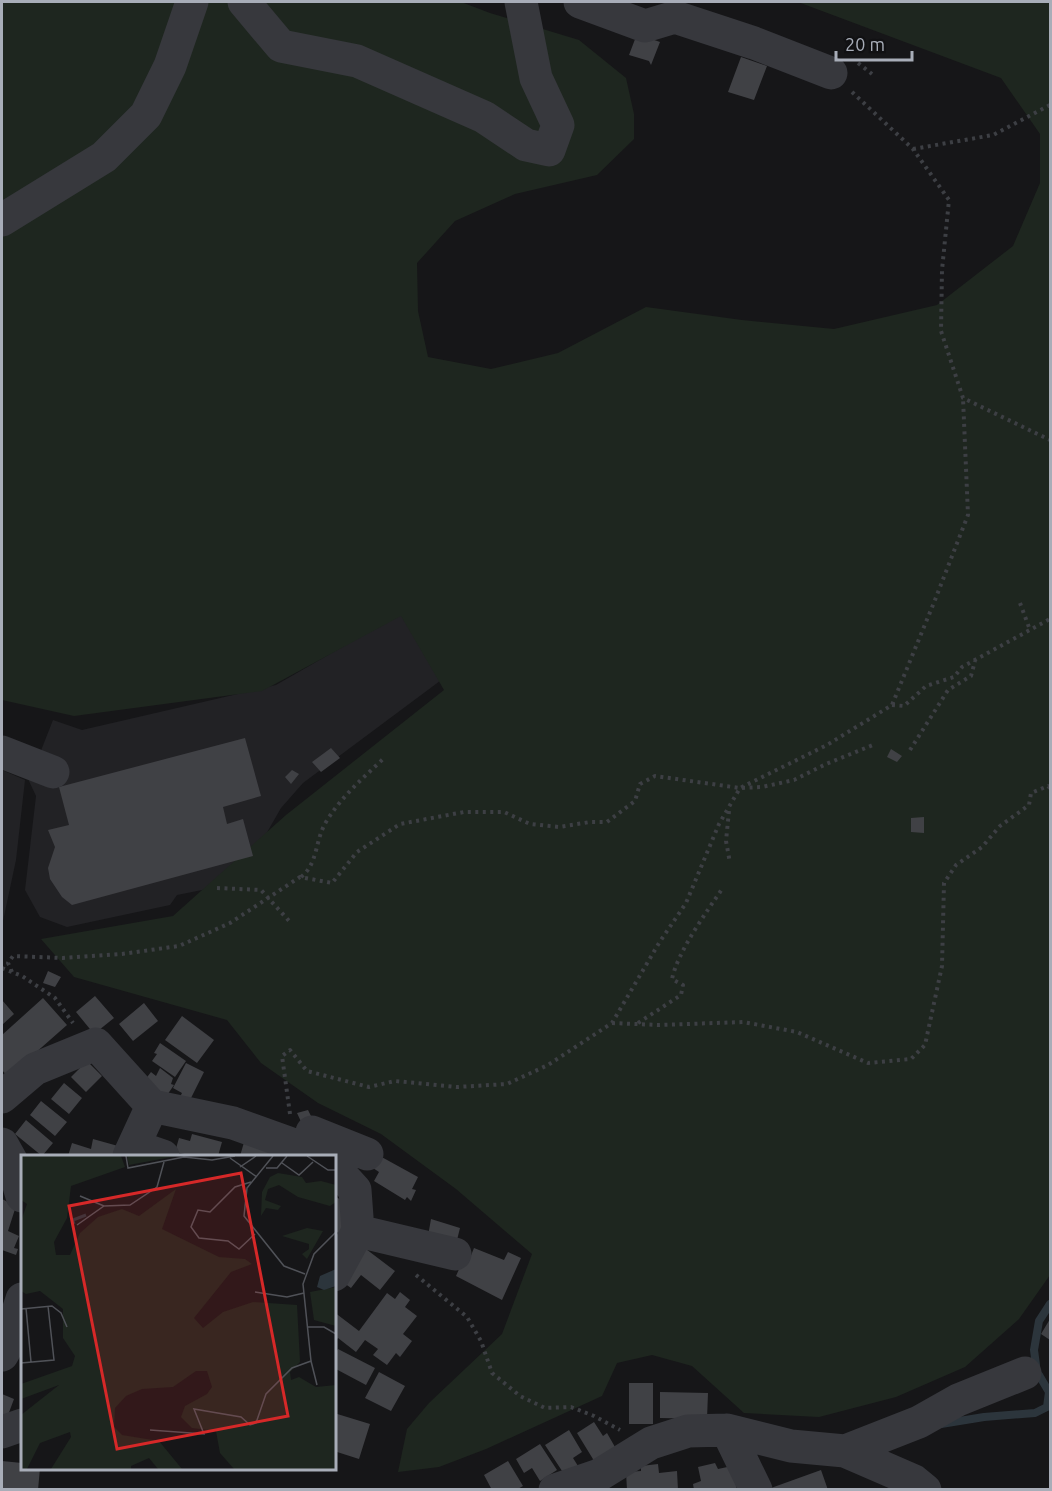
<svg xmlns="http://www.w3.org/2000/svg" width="1052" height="1491" font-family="Ubuntu,sans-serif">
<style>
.built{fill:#222225}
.green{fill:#1e261f}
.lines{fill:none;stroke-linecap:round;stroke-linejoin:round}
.stream{stroke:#2c353c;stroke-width:8}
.building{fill:#404145}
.path{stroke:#3d3f44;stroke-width:4;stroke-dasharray:3 4.5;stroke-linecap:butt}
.minor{stroke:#37383d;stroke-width:33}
.inset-river{fill:none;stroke:#2c353c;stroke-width:3}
.inset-road{fill:none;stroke:#505258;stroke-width:1.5}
.view{fill:#d62828;fill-opacity:0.15;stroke:#d62828;stroke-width:3}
.inset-edge{fill:none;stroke:#a8adb8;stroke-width:3}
</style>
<rect width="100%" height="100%" fill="#161618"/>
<path class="built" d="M422 601 456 669 303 783 281 808 254 855 217 887 177 895 170 905 67 927 40 917 25 890 36 796 29 781 53 720 82 730 276 685Z
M2 770 25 780 16 860 3 921 2 922Z"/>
<path class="green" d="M2 2H461L490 13 579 40 626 78 634 114V139L597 175 515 194 455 221 417 263 418 311 428 357 491 369 558 353 646 307 742 320 834 329 937 305 1013 246 1040 183V134L1001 78 798 2H1050V1275L1019 1319 965 1367 896 1397 819 1417 744 1413 692 1366 652 1355 617 1363 602 1396 486 1449 439 1467 398 1472 407 1429 429 1403 502 1334 532 1254 456 1189 381 1134 318 1103 261 1063 227 1020 74 977 41 939 173 916 286 815 444 690 401 616 262 691 74 716 2 700Z"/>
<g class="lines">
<path class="stream" d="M1036 1365 1034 1350 1039 1321 1050 1304
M941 1424 984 1417 1035 1413 1047 1407 1049 1392 1039 1375"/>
</g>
<path class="building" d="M637 34 660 42 651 65 649 61 629 55Z
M741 57 767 66 754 100 728 92Z
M245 738 261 796 223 807 227 824 243 819 253 856 72 905 62 897 50 879 48 868 55 847 48 830 69 825 59 787Z
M331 748 340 758 321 772 312 762Z
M891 749 902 756 897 762 887 757Z
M292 770 299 774 291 784 285 777Z
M924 817V833L911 832V818Z
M48 971 61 977 55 987 43 983Z
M95 996 114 1018 94 1034 76 1012Z
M43 998 67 1025 8 1077 2 1070V1035Z
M2 1000 14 1014 2 1025Z
M144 1003 158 1021 133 1041 119 1024Z
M182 1016 214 1040 197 1063 165 1040Z
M160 1043 186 1061 175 1077 152 1061 157 1054 154 1053Z
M87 1061 102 1076 86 1092 71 1077Z
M186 1063 204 1072 188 1104 179 1099 182 1093 173 1088Z
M160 1068 173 1078 171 1084 174 1085 163 1101 141 1085 151 1072 156 1076Z
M64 1083 82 1098 69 1114 51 1099Z
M41 1101 67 1122 55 1136 30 1115Z
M308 1110 315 1124 304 1128 297 1113Z
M26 1120 53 1143 42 1156 15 1134Z
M192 1134 222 1142 218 1156H194L175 1152 179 1138 190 1141Z
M93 1139 118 1146 116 1156H68L72 1143 91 1149Z
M245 1139 275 1150 273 1156H240Z
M378 1155 418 1177 412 1189 416 1190 411 1201 407 1197 405 1200 374 1181 379 1172 370 1166Z
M334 1183 341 1187 335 1196 348 1205V1221L340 1234 334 1230Z
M2 1199 16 1206 8 1231 19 1236 14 1248 18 1249 16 1255 2 1250Z
M431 1219 460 1228 456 1244 428 1236Z
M362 1246 395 1271 380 1290 361 1275 351 1288 337 1278Z
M474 1248 504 1260 508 1252 521 1258 502 1300 456 1276 463 1260 468 1263Z
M400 1292 410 1300 405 1307 417 1316 403 1334 412 1341 400 1357 396 1353 387 1365 373 1355 378 1349 365 1340 356 1352 338 1338 334 1343V1312L359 1331 387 1293 395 1299Z
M1050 1319V1340L1041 1334Z
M338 1349 375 1368 366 1385 334 1368V1355Z
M379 1372 405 1386 391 1411 365 1398Z
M629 1383H653V1424H629Z
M660 1392 708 1393 707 1419 660 1418Z
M2 1394 14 1399 4 1426 2 1425Z
M334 1413 370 1424 359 1459 334 1451Z
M594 1422 603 1436 607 1433 615 1447 596 1464 577 1433Z
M569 1430 582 1452 573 1458 578 1466 564 1474 545 1445Z
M540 1444 557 1470 540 1481 532 1468 524 1473 516 1459Z
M2 1461 22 1463V1468H40L38 1490H2Z
M508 1461 523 1486 516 1490H492L484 1475Z
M715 1463 718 1469 732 1466 737 1490H694L693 1484 701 1481 698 1467Z
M658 1464 659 1473 677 1471 678 1490H627L626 1472 641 1471V1466Z
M821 1470 828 1490H772L771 1488Z"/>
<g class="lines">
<path class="path" d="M858 63 872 74
M852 92 913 149 949 200 942 270 941 331 963 398 1050 440
M913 149 993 135 1050 105
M1020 603 1030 630
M892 705 904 706 926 686 954 677 962 667 1050 619
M910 750 948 690 971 676 975 661
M729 811 726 841 730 863
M301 877C318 864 315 840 326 822 341 797 362 779 383 759
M217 888 261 890 290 922
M2 968 22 976 55 998 73 1023
M12 972 8 963 13 956 63 958 122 954 179 946 230 923 300 877 332 883 357 852 400 824 464 812H504L530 824 559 827 590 822H607L635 801 640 784 655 776 740 788 762 787 794 780 826 764 873 745
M612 1023 659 1025 743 1022 797 1032 868 1063 911 1059 925 1045 942 966 944 883 956 865 982 847 1000 826 1029 805 1031 793 1048 786 1050 788
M638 1023 681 995 683 985 672 979C678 951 706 913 722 889
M290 1114 282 1056 290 1050 307 1071 369 1087 395 1081 457 1087 507 1084 548 1065 612 1023 659 943 686 903 719 824 740 788 827 745 892 705 935 600 968 515 963 398
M416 1275 467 1317 481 1341 492 1373 520 1396 545 1408 571 1407 594 1416 620 1430"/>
<path class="minor" d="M244 2 281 46 357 61 484 117 526 145 549 150 558 125 536 78 521 2
M580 2 645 26 675 17 754 43 831 73
M2 220 104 157 146 115 170 66 192 2
M2 752 53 772
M2 1097 35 1069 96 1044 152 1106 233 1123 325 1156
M316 1140 312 1132 367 1154
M2 1144 12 1162 22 1196
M134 1146 163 1156
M129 1156 152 1106
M334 1167 355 1190 358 1231 334 1275
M358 1231 455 1254
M2 1355 6 1348 22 1299
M727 1430 756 1490
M2 1432 22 1425
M845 1451 914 1481 925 1490
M555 1490 599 1475 651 1443 688 1431 727 1430 791 1446 845 1451 919 1422 958 1400 1025 1373"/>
</g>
<g transform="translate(21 1155)">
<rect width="315" height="315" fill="#161618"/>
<path d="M0 1H100L104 12 50 31 46 63 33 87 35 100H49L59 78 77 62 101 54 118 61 155 34 141 74 198 102 224 104 231 109 210 117 173 163 182 173 202 157 232 147 276 150 279 207 269 217 270 225 278 222 295 232 315 230V314H213L199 298 195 276 171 273 160 262 164 251 186 239 191 232 186 216H175L152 232 121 234 105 241 94 253 93 272 101 280 138 286 161 314H137L128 303 110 311V314H30L50 282 49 277 19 288 6 314H0V260L38 230 0 244V229L51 211 54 201 42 183V154L19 136 5 139 0 136V66L6 49 0 45ZM106 1H156L108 10ZM257 18 281 22 285 28 300 26 315 30V47L309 51 277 42 258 30 247 34 244 45 260 51 257 55 245 53 240 61 241 37 249 22ZM286 73 302 76 286 104 281 99 288 94V89L261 81ZM315 132V171L293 165 289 137Z" fill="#1e261f"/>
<path d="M315 114V131L303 135 296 132 299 121Z" fill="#2c353c"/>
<path class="inset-river" d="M53 69 52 65 65 60"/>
<path class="inset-road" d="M105 1 107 13 163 2 191 5 214 1M252 1 226 33 223 61 263 111 284 119M286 1 307 15H315M209 3 236 22M261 8 278 20 292 7M219 12 235 1M245 13H256L266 1M230 27 214 32 189 57 177 55 170 72 178 83 207 86 218 94 234 79M59 41 83 51M56 70 83 51 109 50 136 32 143 7M234 137 266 142 283 138M5 153 10 207M0 154 31 151 40 158 46 172M286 172H303L315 179M0 208 33 205 27 151M296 230 290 206 282 129 293 99 315 77M129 275 183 279 173 254 220 262 229 270 235 268 245 239 271 213 290 206"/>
<path class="view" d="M220 18 267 261 96 294 48 51Z"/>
<rect width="315" height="315" class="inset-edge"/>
</g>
<rect width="1052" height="1491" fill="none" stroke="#a8adb8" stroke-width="6"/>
<path d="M836 51v9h76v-9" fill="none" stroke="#a8adb8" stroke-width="3"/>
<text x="845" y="51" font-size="18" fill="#a8adb8" stroke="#111113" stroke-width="4.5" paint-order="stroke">20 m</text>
</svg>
